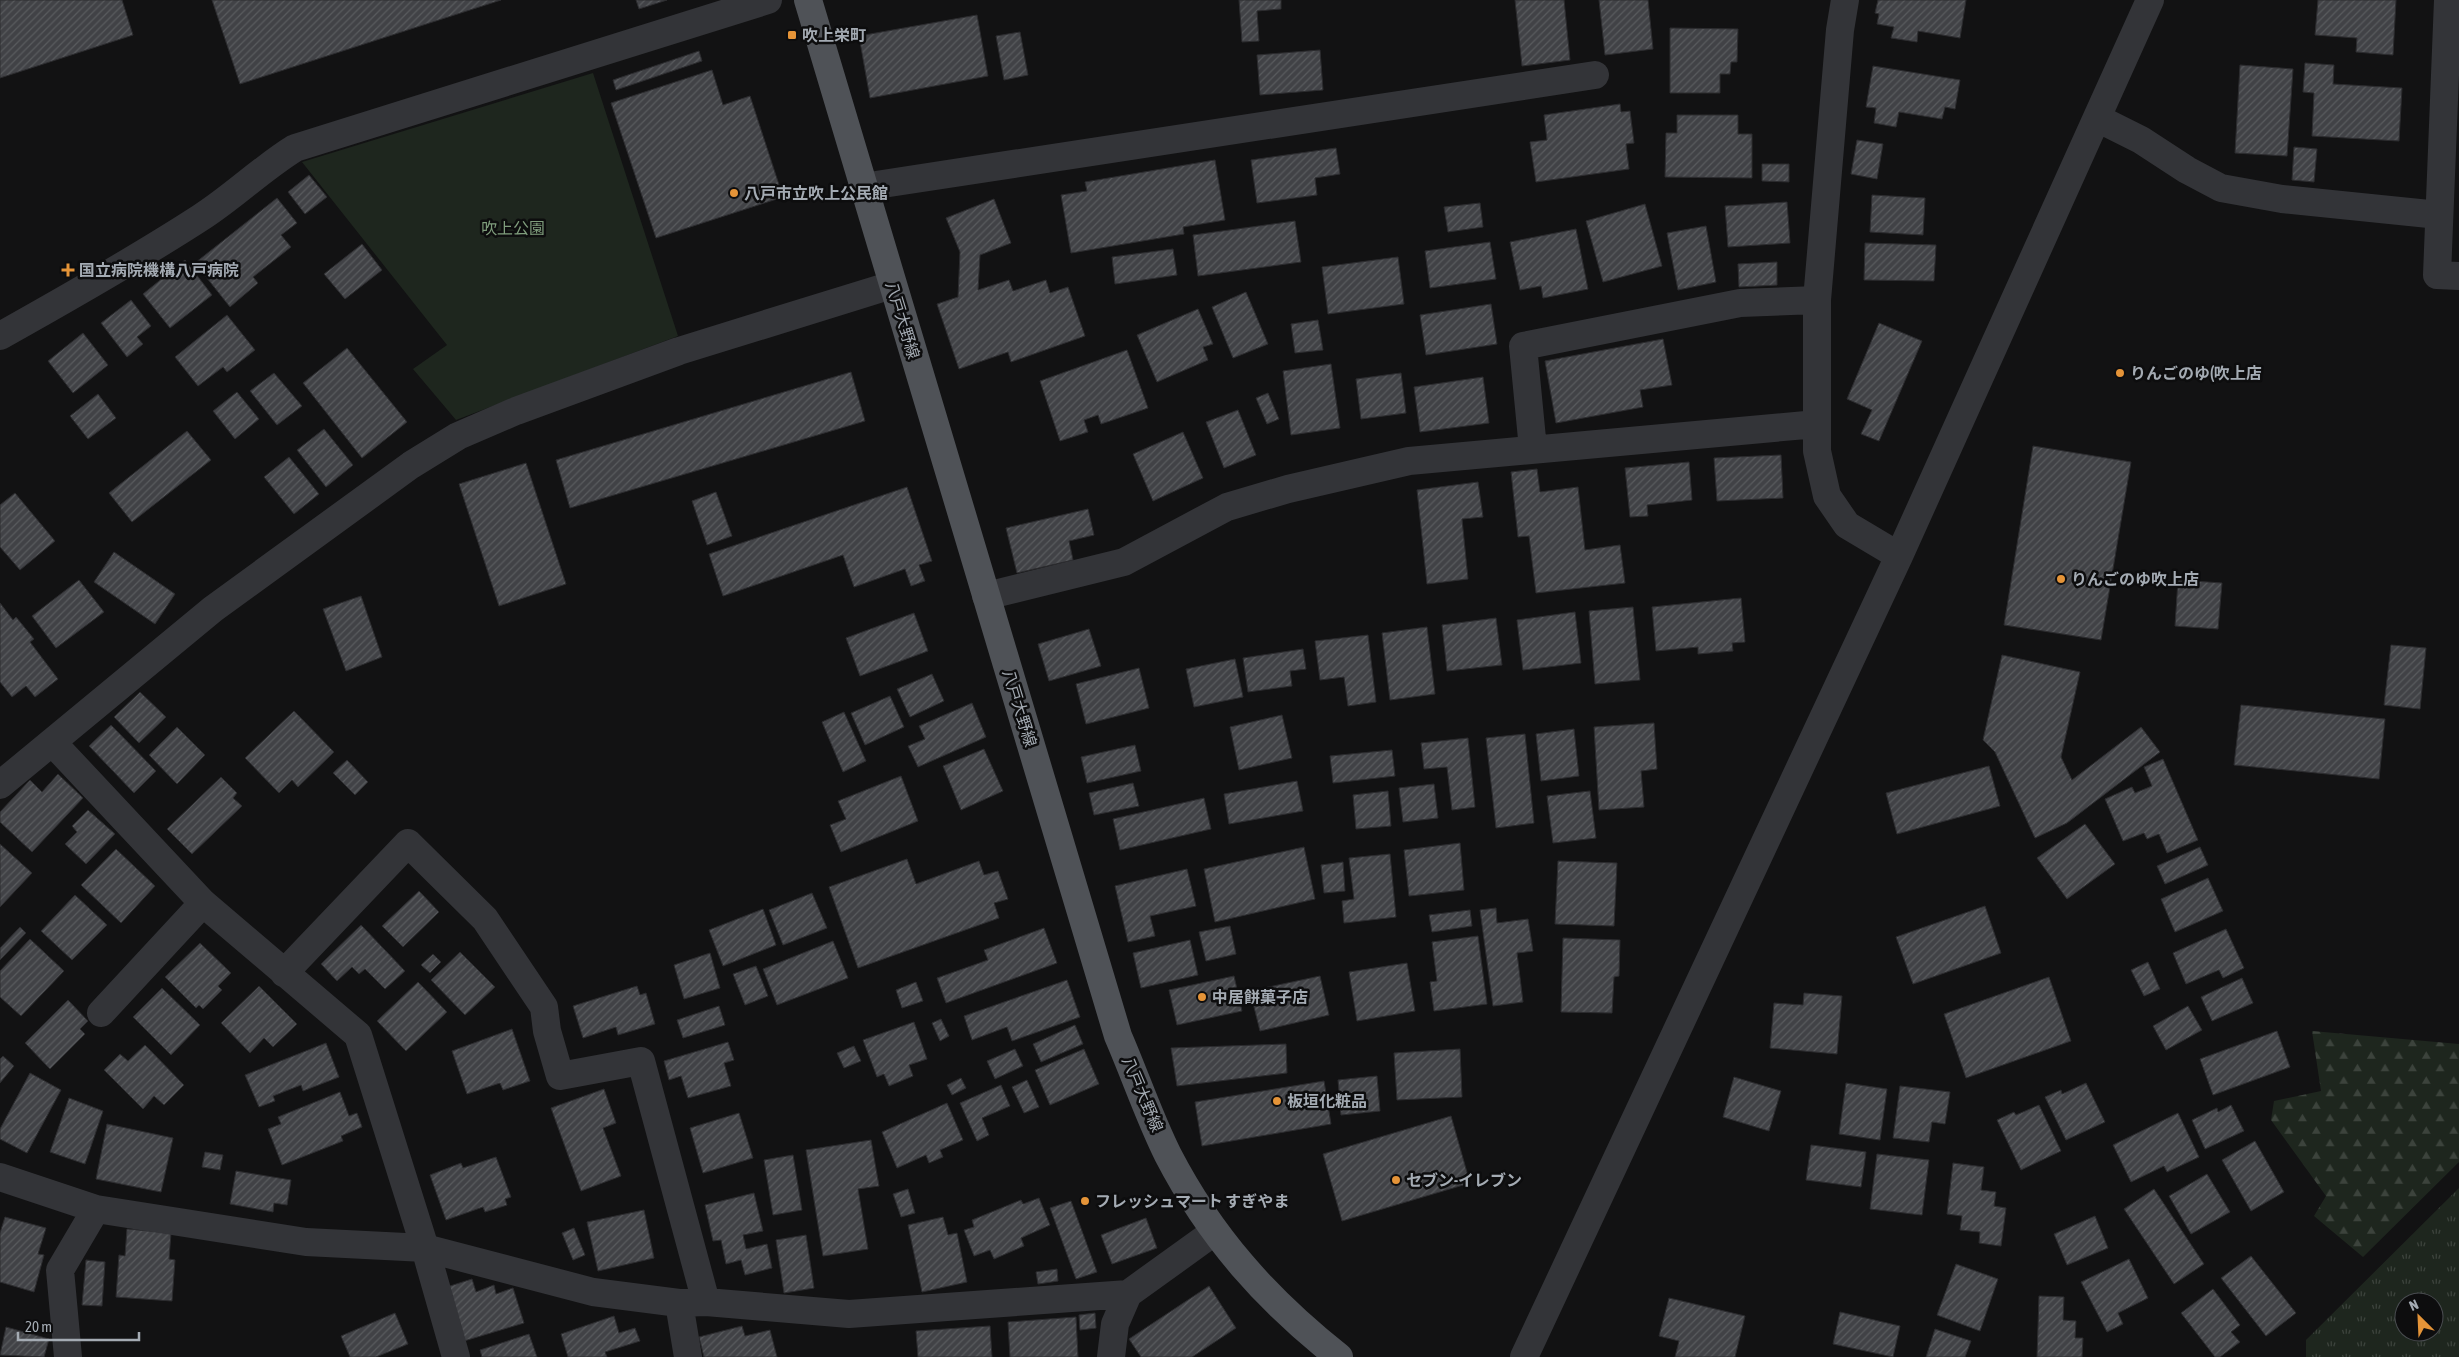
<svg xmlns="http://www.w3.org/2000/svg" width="2459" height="1357" font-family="'Asap Condensed','Noto Sans JP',sans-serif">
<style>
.grass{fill:url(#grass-tufts);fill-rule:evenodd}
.forest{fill:url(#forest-firs)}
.park{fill:#1e261e}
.building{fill:url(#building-hatch);stroke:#2c2c2f}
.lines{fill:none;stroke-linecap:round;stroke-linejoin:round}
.minor{stroke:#333438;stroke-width:28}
.major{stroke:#4f5257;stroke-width:28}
.poi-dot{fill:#e59438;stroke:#0d0d0e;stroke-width:2}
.labels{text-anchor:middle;stroke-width:5;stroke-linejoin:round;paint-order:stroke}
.poi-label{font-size:16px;font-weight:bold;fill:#a4abb3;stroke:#0d0d0e;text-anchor:start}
.park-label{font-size:16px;fill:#7f9d7c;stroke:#0d0d0e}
.street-label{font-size:16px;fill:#a4abb3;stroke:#0d0d0e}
</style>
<defs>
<pattern id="grass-tufts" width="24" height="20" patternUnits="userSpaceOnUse" patternTransform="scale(1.25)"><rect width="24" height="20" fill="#1e261e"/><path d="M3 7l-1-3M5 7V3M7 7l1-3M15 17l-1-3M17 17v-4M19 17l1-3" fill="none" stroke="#3c433c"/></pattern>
<pattern id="forest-firs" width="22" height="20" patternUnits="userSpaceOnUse" patternTransform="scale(1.25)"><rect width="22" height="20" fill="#1e261e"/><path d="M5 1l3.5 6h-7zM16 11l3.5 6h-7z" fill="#3c433c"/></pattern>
<pattern id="building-hatch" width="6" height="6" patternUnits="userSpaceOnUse" patternTransform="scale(1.25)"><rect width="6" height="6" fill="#414246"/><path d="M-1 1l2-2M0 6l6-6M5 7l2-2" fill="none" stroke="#595b5e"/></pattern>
</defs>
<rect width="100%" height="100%" fill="#121213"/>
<path class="grass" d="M2459 1188V1357H2306V1340ZM2404 1302H2434V1332H2404Z"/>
<path class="forest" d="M2312 1031 2459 1044V1162L2363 1257 2314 1216 2326 1196 2271 1120 2274 1101 2321 1091Z"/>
<path class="park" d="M593 73 678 336 456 420 413 369 447 345 302 162Z"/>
<path class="building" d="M0 0H122L133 35 0 78Z
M212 0H501L240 84Z
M636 0H667L639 9Z
M1239 0H1281V9L1257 11 1259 41 1242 42Z
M1515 0H1564L1570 60 1522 66Z
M1599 0H1648L1653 49 1605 55Z
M1878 0H1966L1960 38 1918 31 1917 42 1891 38 1894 27 1877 24 1879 14 1875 13Z
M2318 0H2396L2393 55 2356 52 2357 38 2315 35Z
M977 15 988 76 870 98 859 36Z
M1670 28 1738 29 1737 62H1731L1730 74H1720V93H1670Z
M1020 32 1028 75 1004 80 996 36Z
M1320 50 1323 90 1260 95 1257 55Z
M699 51 702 61 616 90 613 80Z
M2305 63 2334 65 2333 84 2402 88 2399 141 2312 136 2314 93 2303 92Z
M2240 65 2293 69 2287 156 2235 153Z
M1873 66 1960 80 1955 109 1945 107 1942 119 1899 112 1896 127 1874 123 1876 108 1866 107Z
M712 70 723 105 750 96 783 197 656 238 611 103Z
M1620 104 1621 112 1630 111 1634 143 1626 144 1629 169 1536 182 1530 142 1547 140 1544 115Z
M1677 115H1738V134H1752V178L1665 177 1666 133H1677Z
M1857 140 1883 144 1877 179 1851 174Z
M2294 147 2317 149 2314 182 2292 180Z
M1336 148 1340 174 1315 178 1317 195 1257 203 1251 160Z
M1215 160 1225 220 1183 227 1184 234 1071 253 1061 195 1087 191 1085 182Z
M1762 164H1789V182L1762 181Z
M309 175 327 197 305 214 288 192Z
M1872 195 1925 198 1923 235 1870 232Z
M277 198 297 223 281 235 291 247 253 277 258 283 230 307 195 263Z
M994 199 1011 243 980 255 978 290 1009 280 1013 291 1046 280 1050 293 1068 287 1085 336 1011 362 1008 352 959 369 937 304 958 297 960 252 946 218Z
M1787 202 1790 243 1728 247 1725 206Z
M1480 203 1483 227 1448 232 1444 207Z
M1645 204 1662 266 1603 282 1586 221Z
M1295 221 1301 262 1198 276 1193 235Z
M1706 226 1716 282 1678 290 1667 233Z
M1576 229 1588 289 1543 298 1541 286 1520 290 1510 242Z
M1490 242 1496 279 1430 288 1425 251Z
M1865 243 1936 245 1934 281 1864 280Z
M362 244 382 270 345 299 324 274Z
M1173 249 1177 275 1115 284 1112 257Z
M1398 257 1404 304 1328 314 1322 267Z
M185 260 212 295 170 328 143 294Z
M1777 262V285L1739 287 1738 264Z
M1246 292 1268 344 1233 358 1212 307Z
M131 300 151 326 137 337 143 344 127 357 101 323Z
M1491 304 1497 344 1426 355 1420 315Z
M1198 309 1213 344 1203 347 1208 360 1157 382 1137 335Z
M227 315 255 350 227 372 223 367 198 386 175 357Z
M1318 320 1323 350 1295 353 1291 324Z
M1879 323 1922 341 1879 441 1861 434 1872 410 1847 399Z
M83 333 108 365 73 393 48 361Z
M1663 339 1672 385 1640 390 1643 407 1556 423 1545 361Z
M347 348 407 422 362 458 303 383Z
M1127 350 1148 408 1101 424 1098 415 1084 420 1088 432 1060 441 1040 381Z
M1331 364 1340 428 1291 435 1283 371Z
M851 372 865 421 570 508 556 460Z
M274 373 302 406 277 425 250 391Z
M1401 373 1406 413 1361 419 1356 379Z
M1483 377 1489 423 1420 432 1414 387Z
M237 392 259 419 235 439 213 411Z
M1268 393 1279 419 1267 424 1256 398Z
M98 394 116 418 88 439 70 416Z
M1238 410 1256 455 1224 468 1206 422Z
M324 429 353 465 326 487 297 450Z
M187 431 211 460 132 522 109 493Z
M1183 432 1203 478 1153 501 1133 454Z
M2033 446 2131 462 2101 640 2004 625Z
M1781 455 1783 498 1717 501 1714 458Z
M289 457 319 494 294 514 264 477Z
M1689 462 1692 500 1647 505 1648 516 1630 517 1625 468Z
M526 463 566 584 499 606 459 484Z
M1537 469 1540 492 1578 487 1585 550 1620 545 1625 583 1536 593 1529 536 1518 537 1511 472Z
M1478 482 1483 517 1462 519 1468 579 1427 584 1417 490Z
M907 487 932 561 919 565 925 581 911 586 905 569 854 587 843 555 723 596 709 554Z
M716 492 732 536 707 545 692 501Z
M15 493 55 541 20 570 0 547V505Z
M1088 509 1094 535 1069 541 1073 560 1017 573 1006 528Z
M114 552 175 594 155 624 94 582Z
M79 580 104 612 56 648 32 616Z
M2178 580 2222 583 2218 629 2175 626Z
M361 596 382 657 346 671 323 609Z
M1741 598 1745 642 1732 643 1733 651 1698 654V647L1656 651 1652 607Z
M0 603 13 620 16 617 34 639 30 642 58 679 35 697 26 686 12 697 0 682Z
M1633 607 1640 680 1595 684 1589 611Z
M1575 612 1581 663 1523 670 1517 620Z
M914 613 928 651 860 676 846 638Z
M1496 618 1502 665 1447 671 1442 625Z
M1427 627 1435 694 1390 700 1382 633Z
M1089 629 1101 666 1049 681 1038 644Z
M1368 635 1376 702 1348 706 1344 677 1320 680 1315 641Z
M2391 645 2426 648 2420 709 2384 705Z
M1303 649 1306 669 1290 671 1292 686 1248 692 1243 658Z
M2002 655 2080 672 2061 757 2072 780 2141 727 2160 752 2067 823 2035 838 1995 752 1983 740Z
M1235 659 1243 697 1194 707 1186 669Z
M1139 668 1149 708 1086 724 1076 684Z
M932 674 944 701 910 717 897 689Z
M140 692 166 717 139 743 114 717Z
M890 696 904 727 865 745 851 713Z
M972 703 986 737 918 767 908 746 925 739 919 726Z
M2241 705 2385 719 2379 779 2234 765Z
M294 711 334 752 298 787 292 780 279 793 245 758Z
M844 712 866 761 843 772 822 722Z
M1282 715 1292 758 1239 770 1230 727Z
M1654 723 1657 769 1641 771 1644 807 1599 810 1594 727Z
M111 725 156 771 134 793 89 746Z
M177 727 205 755 177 784 149 755Z
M1574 729 1579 776 1541 781 1536 734Z
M1525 734 1534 823 1496 828 1486 738Z
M1468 738 1475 807 1452 810 1447 767 1424 769 1421 743Z
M1135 745 1141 771 1087 783 1081 757Z
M984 749 1003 791 961 810 943 766Z
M1392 750 1395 776 1333 783 1330 756Z
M2163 759 2198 840 2167 853 2159 834 2147 839 2144 833 2123 841 2105 799 2132 787 2135 793 2152 786 2144 767Z
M347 760 368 782 355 795 333 773Z
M1989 766 2000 806 1897 834 1886 793Z
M58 774 83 798 32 852 0 822V812L30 780 42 792Z
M901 776 918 821 841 852 830 825 846 819 838 801Z
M221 777 237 793 233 798 242 806 192 854 167 829Z
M1297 781 1303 811 1229 824 1224 794Z
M1133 783 1139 806 1094 815 1089 793Z
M1434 784 1438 818 1403 822 1399 788Z
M1388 791 1391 826 1356 829 1353 795Z
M1590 791 1596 838 1553 843 1547 796Z
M1204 798 1211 829 1120 850 1113 819Z
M88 810 115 834 86 864 65 844 77 832 72 826Z
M2085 824 2115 864 2067 899 2037 858Z
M1460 843 1464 890 1409 896 1404 850Z
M0 844 32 873 0 907Z
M1304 847 1315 899 1215 922 1204 869Z
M2200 847 2208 865 2165 884 2157 866Z
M116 849 155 886 121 923 81 885Z
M1390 854 1396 917 1344 923 1342 901 1354 899 1349 858Z
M907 859 916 884 979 861 984 875 998 871 1008 899 994 903 999 918 858 968 829 887Z
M1558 861 1617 863 1614 926 1555 924Z
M1343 862 1345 891 1324 893 1321 865Z
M1187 869 1196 906 1150 916 1155 936 1128 942 1115 886Z
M2208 878 2223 911 2175 932 2161 899Z
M419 891 439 912 403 947 382 926Z
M812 893 827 928 783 945 769 910Z
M75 895 107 925 72 960 41 931Z
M1985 906 2001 953 1913 984 1896 937Z
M1496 908 1497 923 1528 919 1533 951 1517 953 1523 1002 1493 1006 1480 910Z
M763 909 776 945 723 966 709 930Z
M1470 910 1472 926 1432 932 1429 915Z
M361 925 405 971 385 989 365 969 359 974 352 967 337 981 321 964Z
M1230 926 1236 954 1206 961 1199 932Z
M20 927 26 933 0 960V948Z
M1044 928 1057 963 946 1003 937 978 988 960 984 950Z
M2226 929 2244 968 2223 978 2219 970 2186 984 2173 953Z
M1478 936 1487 1004 1434 1011 1430 982 1437 981 1432 942Z
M1563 938 1620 940 1619 976 1614 977 1612 1013 1561 1012Z
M30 939 64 971 21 1016 0 997V971Z
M1190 940 1198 975 1141 988 1133 953Z
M833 941 848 978 777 1005 763 969Z
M200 943 231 973 218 986 222 990 203 1009 199 1005 196 1008 165 977Z
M460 952 495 987 465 1015 431 980Z
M710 953 720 988 684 999 674 965Z
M433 954 441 962 430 973 421 965Z
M2148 962 2160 989 2144 996 2131 970Z
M1407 963 1415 1011 1357 1021 1349 972Z
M756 966 768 996 745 1005 733 974Z
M1234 976 1242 1011 1177 1025 1169 990Z
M1320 976 1329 1015 1260 1031 1250 991Z
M2049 977 2071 1041 1966 1078 1944 1014Z
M2242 978 2253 1003 2212 1021 2201 997Z
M1067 980 1080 1017 1012 1041 1007 1027 972 1040 964 1016Z
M418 982 447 1012 406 1051 377 1021Z
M916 982 923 1001 902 1008 896 990Z
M259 986 297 1024 273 1047 264 1038 250 1053 221 1023Z
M637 986 640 995 646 993 655 1024 618 1035 616 1027 583 1038 573 1006Z
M162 988 200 1025 171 1055 133 1017Z
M1804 993 1842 996 1837 1054 1770 1048 1774 1003 1803 1005Z
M68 1000 88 1021 80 1029 85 1034 50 1069 25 1043Z
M719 1006 725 1025 683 1038 677 1020Z
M2188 1006 2202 1030 2166 1050 2153 1026Z
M941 1019 949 1036 940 1041 932 1023Z
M914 1022 927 1059 909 1065 913 1076 889 1086 884 1074 877 1077 863 1040Z
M1075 1025 1083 1044 1041 1062 1033 1044Z
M512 1029 530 1081 503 1090 500 1083 467 1094 452 1051Z
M2277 1031 2290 1067 2213 1095 2200 1059Z
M728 1042 734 1060 724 1063 731 1086 688 1098 681 1076 669 1080 664 1061Z
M326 1043 339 1077 303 1091 301 1085 273 1096 275 1101 259 1107 245 1075Z
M1286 1044 1287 1073 1177 1086 1171 1048Z
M145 1045 184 1085 164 1105 154 1096 143 1109 104 1070 120 1054 128 1061Z
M854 1046 861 1061 844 1068 837 1053Z
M1015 1049 1023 1066 995 1079 987 1061Z
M1084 1049 1099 1084 1050 1105 1035 1070Z
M1460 1049 1462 1097 1397 1100 1394 1053Z
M3 1056 14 1066 0 1083V1059Z
M30 1073 61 1090 27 1153 0 1139V1129Z
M1377 1076 1380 1111 1341 1115 1338 1080Z
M1734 1077 1781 1091 1769 1131 1723 1117Z
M961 1078 966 1088 952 1095 947 1085Z
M1027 1080 1039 1107 1024 1113 1012 1087Z
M1324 1081 1331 1124 1202 1146 1195 1102Z
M1846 1083 1887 1089 1880 1140 1839 1134Z
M2086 1083 2105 1122 2066 1140 2045 1097 2061 1090 2062 1094Z
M1001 1085 1010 1106 982 1118 989 1135 977 1141 960 1103Z
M1900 1086 1950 1092 1945 1124 1932 1122 1929 1142 1893 1138Z
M604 1089 616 1123 603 1128 621 1176 581 1191 551 1108Z
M340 1092 349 1116 357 1113 362 1127 341 1136 343 1141 282 1165 268 1129 281 1124 278 1117Z
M69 1098 103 1111 85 1164 50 1152Z
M947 1103 963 1140 940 1150 943 1157 929 1163 926 1155 897 1168 882 1132Z
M2039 1105 2061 1151 2021 1170 1997 1120 2014 1112 2016 1115Z
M2231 1105 2244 1131 2205 1149 2192 1120 2217 1108 2218 1112Z
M739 1113 753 1158 703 1173 690 1128Z
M2178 1113 2199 1157 2167 1172 2164 1166 2131 1182 2113 1145Z
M1451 1116 1470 1183 1342 1221 1323 1154Z
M107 1124 173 1138 161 1192 96 1179Z
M871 1140 879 1186 858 1189 868 1249 823 1256 806 1150Z
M2255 1141 2284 1192 2251 1211 2222 1160Z
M1811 1145 1866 1152 1861 1187 1806 1180Z
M205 1152 223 1155 220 1170 202 1167Z
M1877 1154 1929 1160 1922 1215 1870 1209Z
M793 1155 802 1210 773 1215 764 1160Z
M496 1157 511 1197 505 1199 507 1205 485 1212 483 1207 446 1220 430 1175 461 1163 463 1168Z
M1953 1163 1984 1167 1981 1190 1996 1192 1994 1206 2006 1208 2001 1246 1979 1243 1980 1232 1960 1230 1962 1216 1947 1214Z
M236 1171 291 1180 287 1205 274 1203 273 1212 230 1204Z
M2207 1174 2230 1212 2191 1234 2169 1196Z
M908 1189 915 1213 901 1217 893 1194Z
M2154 1189 2204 1264 2174 1284 2124 1209Z
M754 1193 763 1231 743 1235 746 1249 767 1244 772 1268 745 1275 741 1260 726 1264 721 1240 713 1241 705 1205Z
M1039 1198 1050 1225 1021 1238 1024 1246 994 1259 990 1250 974 1256 964 1230 974 1227 972 1220 1021 1200 1023 1204Z
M1071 1201 1097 1272 1076 1279 1050 1208Z
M644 1210 654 1258 598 1271 587 1222Z
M2095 1216 2108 1248 2067 1265 2054 1234Z
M5 1217 46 1228 38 1254 44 1255 34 1292 0 1282V1233Z
M943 1217 948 1235 957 1233 967 1282 922 1292 908 1225Z
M1146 1218 1157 1248 1112 1264 1101 1235Z
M574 1228 585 1255 573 1260 562 1233Z
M127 1229 171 1233 169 1259 175 1260 172 1301 116 1297 119 1255 125 1256Z
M806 1235 814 1288 784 1293 776 1240Z
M2251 1256 2296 1313 2266 1336 2221 1278Z
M2129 1259 2148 1298 2118 1313 2123 1324 2107 1332 2081 1282Z
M86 1260 105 1262 102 1306 82 1305Z
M1956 1264 1998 1279 1980 1331 1937 1315Z
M1057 1269 1058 1281 1038 1284 1036 1272Z
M472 1279 476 1292 494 1285 496 1294 513 1288 524 1323 464 1341 447 1287Z
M1209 1286 1236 1328 1192 1357H1141L1129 1339Z
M2213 1289 2240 1325 2231 1332 2240 1342 2220 1357H2215L2181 1313Z
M2039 1296 2064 1297 2063 1320 2076 1321 2075 1338H2083L2082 1357H2037Z
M1669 1298 1745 1316 1735 1357H1675L1679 1341 1659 1336Z
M1840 1312 1900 1326 1893 1357 1833 1344Z
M395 1313 408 1344 376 1357H350L341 1336Z
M1095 1313 1096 1328 1080 1330 1079 1315Z
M614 1316 619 1333 635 1328 640 1341 605 1352 607 1357H568L561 1334Z
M1076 1317 1078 1357H1010L1008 1322Z
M742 1326 745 1336 770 1330 777 1357H704L699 1337Z
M990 1326 992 1357H918L916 1331Z
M6 1327 49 1339 44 1357 0 1355Z
M1935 1329 1971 1341 1965 1357H1926Z
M529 1334 537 1357H482L480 1350Z"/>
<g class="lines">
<path class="minor" d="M1845 0 1840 30 1817 300V451L1827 496 1847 525 1899 556
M2448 0 2437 275 2459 276
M2097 118 2141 140 2187 170 2221 188 2282 199 2439 215
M863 187 1595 75
M0 336C68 298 135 260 200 218 233 197 261 169 295 148L768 0
M1533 449 1523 346 1740 303 1817 300
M986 596 1124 562 1227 507 1288 489 1409 461 1817 424
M52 742 203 903 358 1035 425 1248 456 1357
M0 785 213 609 411 465 458 436 516 411 679 351 892 285
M284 973 408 843 485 919 544 1007 547 1031 560 1076 641 1061 706 1302
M101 1013 203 903
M0 1177 96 1209 306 1242 425 1248 593 1292 679 1303 706 1302 849 1314 1128 1294 1214 1232
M679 1303 688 1357
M68 1357 60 1270 96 1209
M1111 1357 1115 1324 1128 1294
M1524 1357 1899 556 2150 0"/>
<path class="major" d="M808 0 1118 1036C1135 1075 1149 1117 1168 1155 1211 1238 1267 1300 1339 1357"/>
</g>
<g class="poi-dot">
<rect x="787" y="30" width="10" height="10" rx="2.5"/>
<circle cx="734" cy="193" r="5"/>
<path d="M65.5 262.5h5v5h5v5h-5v5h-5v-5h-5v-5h5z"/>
<circle cx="2120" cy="373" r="5"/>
<circle cx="2061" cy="579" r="5"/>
<circle cx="1202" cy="997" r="5"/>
<circle cx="1277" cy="1101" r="5"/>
<circle cx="1396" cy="1180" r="5"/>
<circle cx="1085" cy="1201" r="5"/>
</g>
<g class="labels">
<g class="poi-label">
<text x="802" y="41">吹上栄町</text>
<text x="744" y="199">八戸市立吹上公民館</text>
<text x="79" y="276">国立病院機構八戸病院</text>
<text x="2130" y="379">りんごのゆ(吹上店</text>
<text x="2071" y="585">りんごのゆ吹上店</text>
<text x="1212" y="1003">中居餅菓子店</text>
<text x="1287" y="1107">板垣化粧品</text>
<text x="1406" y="1186">セブン-イレブン</text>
<text x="1095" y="1207">フレッシュマート すぎやま</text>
</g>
<g class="park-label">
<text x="513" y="234">吹上公園</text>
</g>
<g class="street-label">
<text transform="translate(903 320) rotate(73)" y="6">八戸大野線</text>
<text transform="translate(1020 708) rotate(73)" y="6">八戸大野線</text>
<text transform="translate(1143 1094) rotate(67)" y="6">八戸大野線</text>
</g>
</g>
<g transform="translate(2419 1317) rotate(336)"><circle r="24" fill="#0d0d0e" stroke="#494c50"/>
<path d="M0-4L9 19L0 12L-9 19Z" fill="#e59438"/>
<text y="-8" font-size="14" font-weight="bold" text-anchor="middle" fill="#a4abb3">N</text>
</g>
<path d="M18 1332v8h121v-8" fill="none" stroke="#a4abb3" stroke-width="2.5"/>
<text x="25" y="1332" font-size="15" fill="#a4abb3" stroke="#0d0d0e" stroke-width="4" paint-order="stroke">20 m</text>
</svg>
